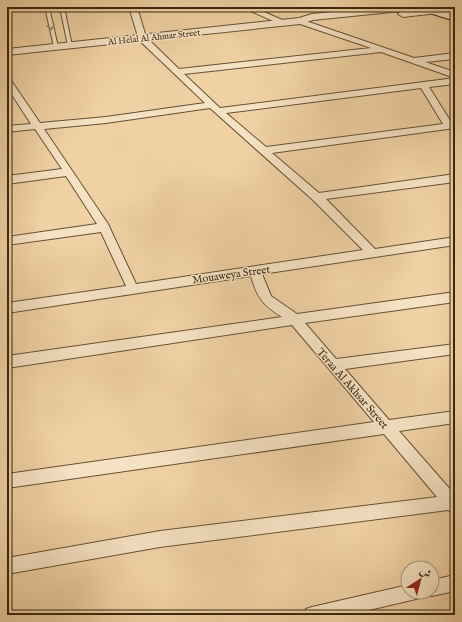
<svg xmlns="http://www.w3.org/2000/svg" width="462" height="622" font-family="'IM FELL English',Amiri,serif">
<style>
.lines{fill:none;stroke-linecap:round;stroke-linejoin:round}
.service-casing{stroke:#675236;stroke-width:2}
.minor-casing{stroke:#675236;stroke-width:2}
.tertiary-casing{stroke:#675236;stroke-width:2}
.secondary-casing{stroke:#392811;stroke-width:2}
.service{fill:#f5e1c3;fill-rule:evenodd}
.minor{fill:#f5e1c3;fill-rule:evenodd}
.tertiary{fill:#f5e1c3;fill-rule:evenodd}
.secondary{fill:#f5e1c3;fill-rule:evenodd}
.oneway{stroke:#97846a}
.labels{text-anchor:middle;stroke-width:3;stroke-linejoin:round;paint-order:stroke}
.far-street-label{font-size:9px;fill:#392811;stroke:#f5e1c3}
.street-label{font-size:11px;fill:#392811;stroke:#f5e1c3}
</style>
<rect width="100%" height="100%" fill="#f0d1a3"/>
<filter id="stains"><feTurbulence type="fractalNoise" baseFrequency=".005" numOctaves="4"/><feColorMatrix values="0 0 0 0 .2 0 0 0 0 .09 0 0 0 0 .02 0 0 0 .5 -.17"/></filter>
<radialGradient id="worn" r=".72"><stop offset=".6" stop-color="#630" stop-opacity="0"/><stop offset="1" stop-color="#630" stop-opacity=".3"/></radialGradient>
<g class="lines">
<g class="service-casing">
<path id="service" d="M45 7H49L58 47 57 48 54 47Z
M60 7H64L72 46 71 47 68 46Z"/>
</g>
<g class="minor-casing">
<path id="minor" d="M129 7H137L146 37 179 69 371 48 297 23 296 21 300 19 414 58 455 53V59L425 62 455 72V78L381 52 184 74 220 108 455 78V84L429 87 451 122H455V128L272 153 319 193 455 174V182L326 199 375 249 455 237V245L262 274 271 296 297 314 455 292V302L305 323 336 359 455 344V354L345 369 389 420 455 411V423L399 431 455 495V514L448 510 160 547 7 574V558L160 531 437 497 384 434 7 488V474L374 422 292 325 7 368V356L282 317C263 305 257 298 251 276L7 313V303L126 286 101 232 7 245V237L97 224 66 176 7 184V176L62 169 35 129 7 132V126L31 124 7 87V78L10 79 40 123 106 117 205 103 139 40ZM421 88 443 124 266 147 226 113ZM210 108 313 200 363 250 136 284 108 224 44 129 106 123Z
M242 7H253L289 23 285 25H282Z
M455 575V591L432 596 426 594V592H432V580Z
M408 585V592H422L420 598 348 615H304L306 609 312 607Z"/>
</g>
<g class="tertiary-casing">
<path id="tertiary" d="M383 7H420L419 9 455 7V11L403 17 398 14 401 11 313 20 300 24 7 55V49L299 18 312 14Z"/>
</g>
<g class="secondary-casing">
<path id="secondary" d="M415 7H433L455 13V21L417 9Z"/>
</g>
<use href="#service" class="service"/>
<use href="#minor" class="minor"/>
<use href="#tertiary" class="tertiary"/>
<use href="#secondary" class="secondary"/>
</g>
<defs><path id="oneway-chevron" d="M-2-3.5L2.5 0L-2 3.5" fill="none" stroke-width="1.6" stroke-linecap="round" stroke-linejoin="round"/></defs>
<use class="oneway" href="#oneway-chevron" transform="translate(51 27) rotate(78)"/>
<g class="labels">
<g class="far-street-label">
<text transform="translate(154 37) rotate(-6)" y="3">Al Helal Al Ahmar Street</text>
</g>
<g class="street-label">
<text transform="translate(231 274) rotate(-8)" y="4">Mouaweya Street</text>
<text transform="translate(353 388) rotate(49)" y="4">Teraa Al Akhsar Street</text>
</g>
</g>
<rect width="462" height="622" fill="none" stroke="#f0d1a3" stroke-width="24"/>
<rect x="8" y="8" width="446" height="606" fill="none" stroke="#392811" stroke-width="2"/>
<rect x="12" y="12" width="438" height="598" fill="none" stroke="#392811"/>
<g transform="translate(420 580) rotate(36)"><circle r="19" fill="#f5e1c3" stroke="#aa977c"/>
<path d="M0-3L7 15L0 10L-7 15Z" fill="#8f2418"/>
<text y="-6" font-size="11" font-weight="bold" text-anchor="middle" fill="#392811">ش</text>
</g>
<rect width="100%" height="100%" filter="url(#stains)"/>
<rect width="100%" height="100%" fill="url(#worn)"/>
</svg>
